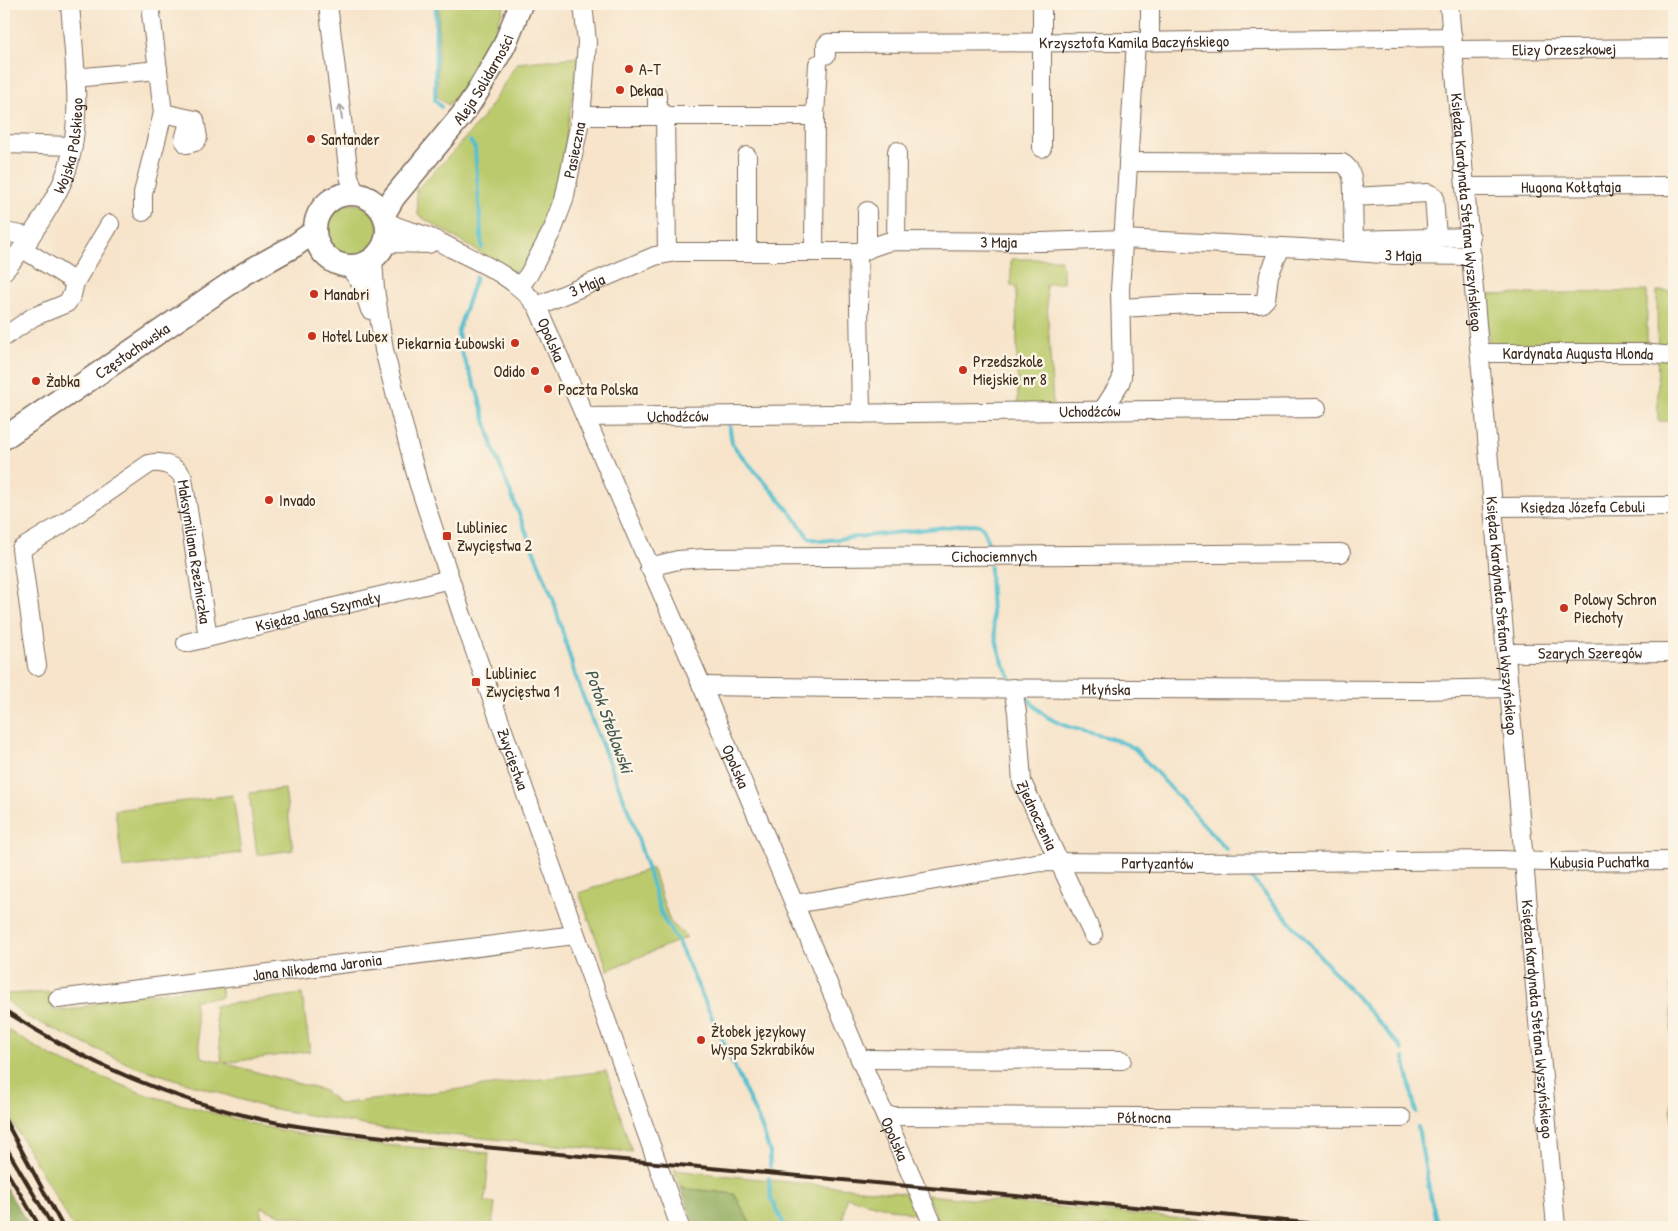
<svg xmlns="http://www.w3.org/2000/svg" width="1678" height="1231" font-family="'Patrick Hand',sans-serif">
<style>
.green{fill:#bbca6d;stroke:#7b7a46}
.forest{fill:#94ae60;stroke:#686c3f}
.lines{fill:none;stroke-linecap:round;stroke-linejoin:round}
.stream{stroke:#53bfce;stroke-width:4}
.minor-casing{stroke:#7d6b5b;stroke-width:20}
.major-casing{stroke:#7d6b5b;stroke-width:25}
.minor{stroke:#fff;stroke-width:18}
.major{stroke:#fff;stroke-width:22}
.rail{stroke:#3b2a1e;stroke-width:4}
.oneway{stroke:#a79f9a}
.poi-dot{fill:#c8321e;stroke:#fcf5e5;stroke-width:2}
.labels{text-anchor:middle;stroke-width:5;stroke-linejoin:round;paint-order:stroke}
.street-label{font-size:16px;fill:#3b2a1e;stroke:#fcf5e5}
.poi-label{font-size:16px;fill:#3b2a1e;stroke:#fcf5e5;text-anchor:start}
.water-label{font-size:18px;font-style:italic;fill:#425753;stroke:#fcf5e5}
</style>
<rect width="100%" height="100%" fill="#fcf5e5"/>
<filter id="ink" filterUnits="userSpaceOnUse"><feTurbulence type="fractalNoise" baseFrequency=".02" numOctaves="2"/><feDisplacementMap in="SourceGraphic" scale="10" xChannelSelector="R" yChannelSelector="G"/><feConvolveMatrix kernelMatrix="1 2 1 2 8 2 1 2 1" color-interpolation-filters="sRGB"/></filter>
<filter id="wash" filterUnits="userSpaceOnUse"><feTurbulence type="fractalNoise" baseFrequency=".0096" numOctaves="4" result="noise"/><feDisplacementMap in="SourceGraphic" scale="20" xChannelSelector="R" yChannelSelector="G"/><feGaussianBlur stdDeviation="1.12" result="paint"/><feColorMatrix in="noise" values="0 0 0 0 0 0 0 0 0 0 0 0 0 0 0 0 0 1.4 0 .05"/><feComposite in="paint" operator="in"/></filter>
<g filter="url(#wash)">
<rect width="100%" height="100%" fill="#f7e4cb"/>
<path class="green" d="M439 4H505L493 36 468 81 448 105 437 97Z
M578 57 560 180 540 226 545 229 524 268 512 272 418 215 416 190 452 153 484 116 517 63Z
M325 231a27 27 0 1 1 54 0a27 27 0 1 1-54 0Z
M1011 259H1060L1063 268V283L1046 284 1053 405 1018 406 1016 286H1011Z
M1647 291V350H1490L1485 295Z
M1657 291H1674V421H1658Z
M285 789 293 850 257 855 249 793Z
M233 795 241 853 123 868 115 810Z
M652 868 670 922 687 937 608 970 579 893Z
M1671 977H1674V1227H1664L1672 1197Z
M220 985 222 997 194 1000 201 1057 222 1062 214 1006 302 994 310 1051 224 1063 325 1091 339 1104 606 1071 632 1152 386 1129 264 1107 133 1066 27 1017 4 998V994L50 992 54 1011 77 1009 114 998Z
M4 1028 54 1058 144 1094 257 1125 310 1136 384 1145 489 1153 485 1202 495 1203 492 1227H324V1222L280 1215 261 1207 263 1227H73L4 1108Z
M674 1170 797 1183 912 1194 922 1216 846 1197 842 1227H752L735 1194 681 1188Z
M927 1195 1271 1227H941Z"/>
<path class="forest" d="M4 1185 30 1227H19L17 1225 10 1226 4 1214Z
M681 1188 735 1194 752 1227H695Z"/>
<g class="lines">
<path class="stream" d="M436 4 435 100 441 107
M470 141 475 148 482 248
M476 277 458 331 460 349 477 391 493 448 509 489 553 599 575 675 590 715 633 822 661 913 666 923 679 944 762 1128 770 1153V1167
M729 423 732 443 736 449 792 514 809 538 821 541 973 524C985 524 985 533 988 543
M990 567C991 604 991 644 1010 677
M1026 696C1032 703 1038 711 1046 716 1071 733 1110 733 1135 749L1226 849
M1245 871 1399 1045 1402 1050
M1404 1058 1416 1113
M1418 1127 1431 1200 1438 1227
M769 1178 771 1198 785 1227"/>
</g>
</g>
<g filter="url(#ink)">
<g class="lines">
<g class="minor-casing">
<g id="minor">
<path d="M328 4 349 176 355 194"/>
<path d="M1042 4V148"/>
<path d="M1150 4V41"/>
<path id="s1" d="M1449 4 1556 1227"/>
<path d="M151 14 158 70"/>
<path id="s2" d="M1454 50 1674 48"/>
<path id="s3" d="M826 55V45L828 43 1131 42 1453 37"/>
<path d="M75 78 158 70 163 113 143 193V212"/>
<path d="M657 94V107L665 116 667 252"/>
<path d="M163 113 186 118 188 125 184 140 187 144 195 142 198 138 195 120 186 118"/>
<path d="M581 116H815L814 252"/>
<path d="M815 116 818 64"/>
<path d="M4 144 73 146"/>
<path d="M747 156V252"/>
<path d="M1128 162 1342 163C1354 169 1353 185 1353 197"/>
<path id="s4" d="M1467 187 1674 186"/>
<path id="s5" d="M387 221C398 229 410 230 423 235 433 238 441 243 451 248 483 264 514 276 537 306L702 686 860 1059 934 1227"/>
<path d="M4 232 22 235 29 240"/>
<path d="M1354 240 1353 197 1428 193 1434 196 1437 238"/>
<path d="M896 241 897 151"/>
<path d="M385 245 394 243 429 244"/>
<path d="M1351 249 1354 240 1471 237"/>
<path d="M867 250V211"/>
<path d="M858 252 861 414"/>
<path id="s6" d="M373 260 375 289 384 350 418 482 462 615 680 1227"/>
<path d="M348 266 361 283 370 310"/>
<path id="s7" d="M4 271C18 256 29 239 40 222 47 210 55 198 61 185 86 132 74 60 70 4"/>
<path d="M75 282 110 224"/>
<path id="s8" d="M520 286 529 274 553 229 564 200 581 116 584 84 587 42 583 4"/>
<path id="s9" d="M537 306 655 256 676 252H858L887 242 896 241 1043 242 1123 239 1302 248 1396 255 1472 256"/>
<path d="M1121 308 1190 304H1261L1266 299 1269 275 1281 247"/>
<path d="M4 337 33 317 67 303 72 295 75 282 23 249"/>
<path id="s10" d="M1480 353H1642L1674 356"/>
<path d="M1102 411 1120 383 1122 377 1120 290 1136 41"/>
<path id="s11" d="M586 417 1317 408"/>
<path id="s12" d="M1493 507 1674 506"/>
<path id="s13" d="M649 567 678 560 705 558 1341 553"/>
<path id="s14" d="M186 643 450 579"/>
<path id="s15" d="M1506 653 1674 652"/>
<path id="s16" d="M37 666 21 549 59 526 149 464C161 460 178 467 183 478L208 637"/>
<path id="s17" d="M702 686 845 688 1421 690 1509 688"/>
<path id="s18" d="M1013 688 1017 712 1022 782 1093 935"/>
<path id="s19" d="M795 904 1041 862 1196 863 1503 860 1543 862 1674 861"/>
<path id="s20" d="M58 999 575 935"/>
<path d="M860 1059 1122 1060"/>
<path id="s21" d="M885 1116 1402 1118"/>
</g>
</g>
<g class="major-casing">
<g id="major">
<circle cx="351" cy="230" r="36"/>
<path id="s22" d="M384 214 394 197 462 115 478 91 504 46 521 4"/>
<path id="s23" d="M4 438 244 274 294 246 315 231"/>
</g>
</g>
<use href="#minor" class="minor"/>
<use href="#major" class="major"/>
<path class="rail" d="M4 1010C88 1065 180 1104 279 1123 328 1132 379 1136 429 1142L1352 1227
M4 1118 63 1227
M4 1144 53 1227
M4 1167 40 1227"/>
</g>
<defs><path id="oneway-shaft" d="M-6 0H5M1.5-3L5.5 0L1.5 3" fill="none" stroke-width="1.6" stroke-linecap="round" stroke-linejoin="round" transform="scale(1.25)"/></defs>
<use class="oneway" href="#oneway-shaft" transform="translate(341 112) rotate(-97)"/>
</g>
<g class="poi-dot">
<circle cx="629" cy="69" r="5"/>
<circle cx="620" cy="90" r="5"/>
<circle cx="311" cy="139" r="5"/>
<circle cx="314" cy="294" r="5"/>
<circle cx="312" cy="336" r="5"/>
<circle cx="515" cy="343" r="5"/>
<circle cx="963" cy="370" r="5"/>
<circle cx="535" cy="371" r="5"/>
<circle cx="36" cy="381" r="5"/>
<circle cx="548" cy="389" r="5"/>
<circle cx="269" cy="500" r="5"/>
<rect x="442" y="531" width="10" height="10" rx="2.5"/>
<circle cx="1564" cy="608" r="5"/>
<rect x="471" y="677" width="10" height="10" rx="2.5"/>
<circle cx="701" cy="1040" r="5"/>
</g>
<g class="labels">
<g class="street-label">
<text dy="6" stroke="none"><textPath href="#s3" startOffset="319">Krzysztofa Kamila Baczyńskiego</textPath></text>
<text dy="6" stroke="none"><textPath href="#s2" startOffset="110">Elizy Orzeszkowej</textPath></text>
<text dy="6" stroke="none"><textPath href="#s22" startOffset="168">Aleja Solidarności</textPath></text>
<text dy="6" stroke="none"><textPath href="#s7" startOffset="144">Wojska Polskiego</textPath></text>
<text dy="6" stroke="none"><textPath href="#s8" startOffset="148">Pasieczna</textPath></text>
<text dy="6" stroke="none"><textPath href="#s4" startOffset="104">Hugona Kołłątaja</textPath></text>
<text dy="6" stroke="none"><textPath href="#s1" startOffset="209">Księdza Kardynała Stefana Wyszyńskiego</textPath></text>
<text dy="6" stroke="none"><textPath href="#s9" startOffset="474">3 Maja</textPath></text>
<text dy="6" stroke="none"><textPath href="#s9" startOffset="879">3 Maja</textPath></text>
<text dy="6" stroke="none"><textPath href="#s9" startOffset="54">3 Maja</textPath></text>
<text dy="6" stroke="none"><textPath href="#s5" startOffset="211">Opolska</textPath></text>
<text dy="6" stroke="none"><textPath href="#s23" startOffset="155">Częstochowska</textPath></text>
<text dy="6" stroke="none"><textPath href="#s10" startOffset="98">Kardynała Augusta Hlonda</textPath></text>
<text dy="6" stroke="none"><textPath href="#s11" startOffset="504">Uchodźców</textPath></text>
<text dy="6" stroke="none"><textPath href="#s11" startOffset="92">Uchodźców</textPath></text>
<text dy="6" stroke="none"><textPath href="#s12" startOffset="90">Księdza Józefa Cebuli</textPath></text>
<text dy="6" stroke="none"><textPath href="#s16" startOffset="386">Maksymiliana Rzeźniczka</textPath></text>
<text dy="6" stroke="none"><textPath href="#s13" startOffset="346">Cichociemnych</textPath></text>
<text dy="6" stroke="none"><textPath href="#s14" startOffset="136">Księdza Jana Szymały</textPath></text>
<text dy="6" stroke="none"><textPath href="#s1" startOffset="614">Księdza Kardynała Stefana Wyszyńskiego</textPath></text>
<text dy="6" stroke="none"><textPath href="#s15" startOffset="84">Szarych Szeregów</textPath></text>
<text dy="6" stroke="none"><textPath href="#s17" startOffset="404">Młyńska</textPath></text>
<text dy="6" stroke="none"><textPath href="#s6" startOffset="520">Zwycięstwa</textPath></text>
<text dy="6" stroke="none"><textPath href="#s5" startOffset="676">Opolska</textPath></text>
<text dy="6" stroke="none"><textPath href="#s18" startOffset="131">Zjednoczenia</textPath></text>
<text dy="6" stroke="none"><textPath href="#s19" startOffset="808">Kubusia Puchatka</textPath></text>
<text dy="6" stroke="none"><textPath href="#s19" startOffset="366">Partyzantów</textPath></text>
<text dy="6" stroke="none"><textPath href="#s20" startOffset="261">Jana Nikodema Jaronia</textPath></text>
<text dy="6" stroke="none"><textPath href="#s1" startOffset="1019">Księdza Kardynała Stefana Wyszyńskiego</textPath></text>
<text dy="6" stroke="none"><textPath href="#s21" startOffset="259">Północna</textPath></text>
<text dy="6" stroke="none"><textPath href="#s5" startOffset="1081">Opolska</textPath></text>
</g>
<g class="poi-label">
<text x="639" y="75">A-T</text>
<text x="630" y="96">Dekaa</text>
<text x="321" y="145">Santander</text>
<text x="324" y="300">Manabri</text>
<text x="322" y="342">Hotel Lubex</text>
<text x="505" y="349" text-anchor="end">Piekarnia Łubowski</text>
<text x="973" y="367">Przedszkole<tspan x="973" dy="18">Miejskie nr 8</tspan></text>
<text x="525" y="377" text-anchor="end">Odido</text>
<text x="46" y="387">Żabka</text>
<text x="558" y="395">Poczta Polska</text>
<text x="279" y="506">Invado</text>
<text x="457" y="533">Lubliniec<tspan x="457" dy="18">Zwycięstwa 2</tspan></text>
<text x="1574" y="605">Polowy Schron<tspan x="1574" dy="18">Piechoty</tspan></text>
<text x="486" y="679">Lubliniec<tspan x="486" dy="18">Zwycięstwa 1</tspan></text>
<text x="711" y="1037">Żłobek językowy<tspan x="711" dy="18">Wyspa Szkrabików</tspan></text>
</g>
<g class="water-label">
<text transform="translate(609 721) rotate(70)" y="6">Potok Steblowski</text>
</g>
</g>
<rect width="1678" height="1231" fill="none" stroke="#fcf5e5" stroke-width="20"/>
</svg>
